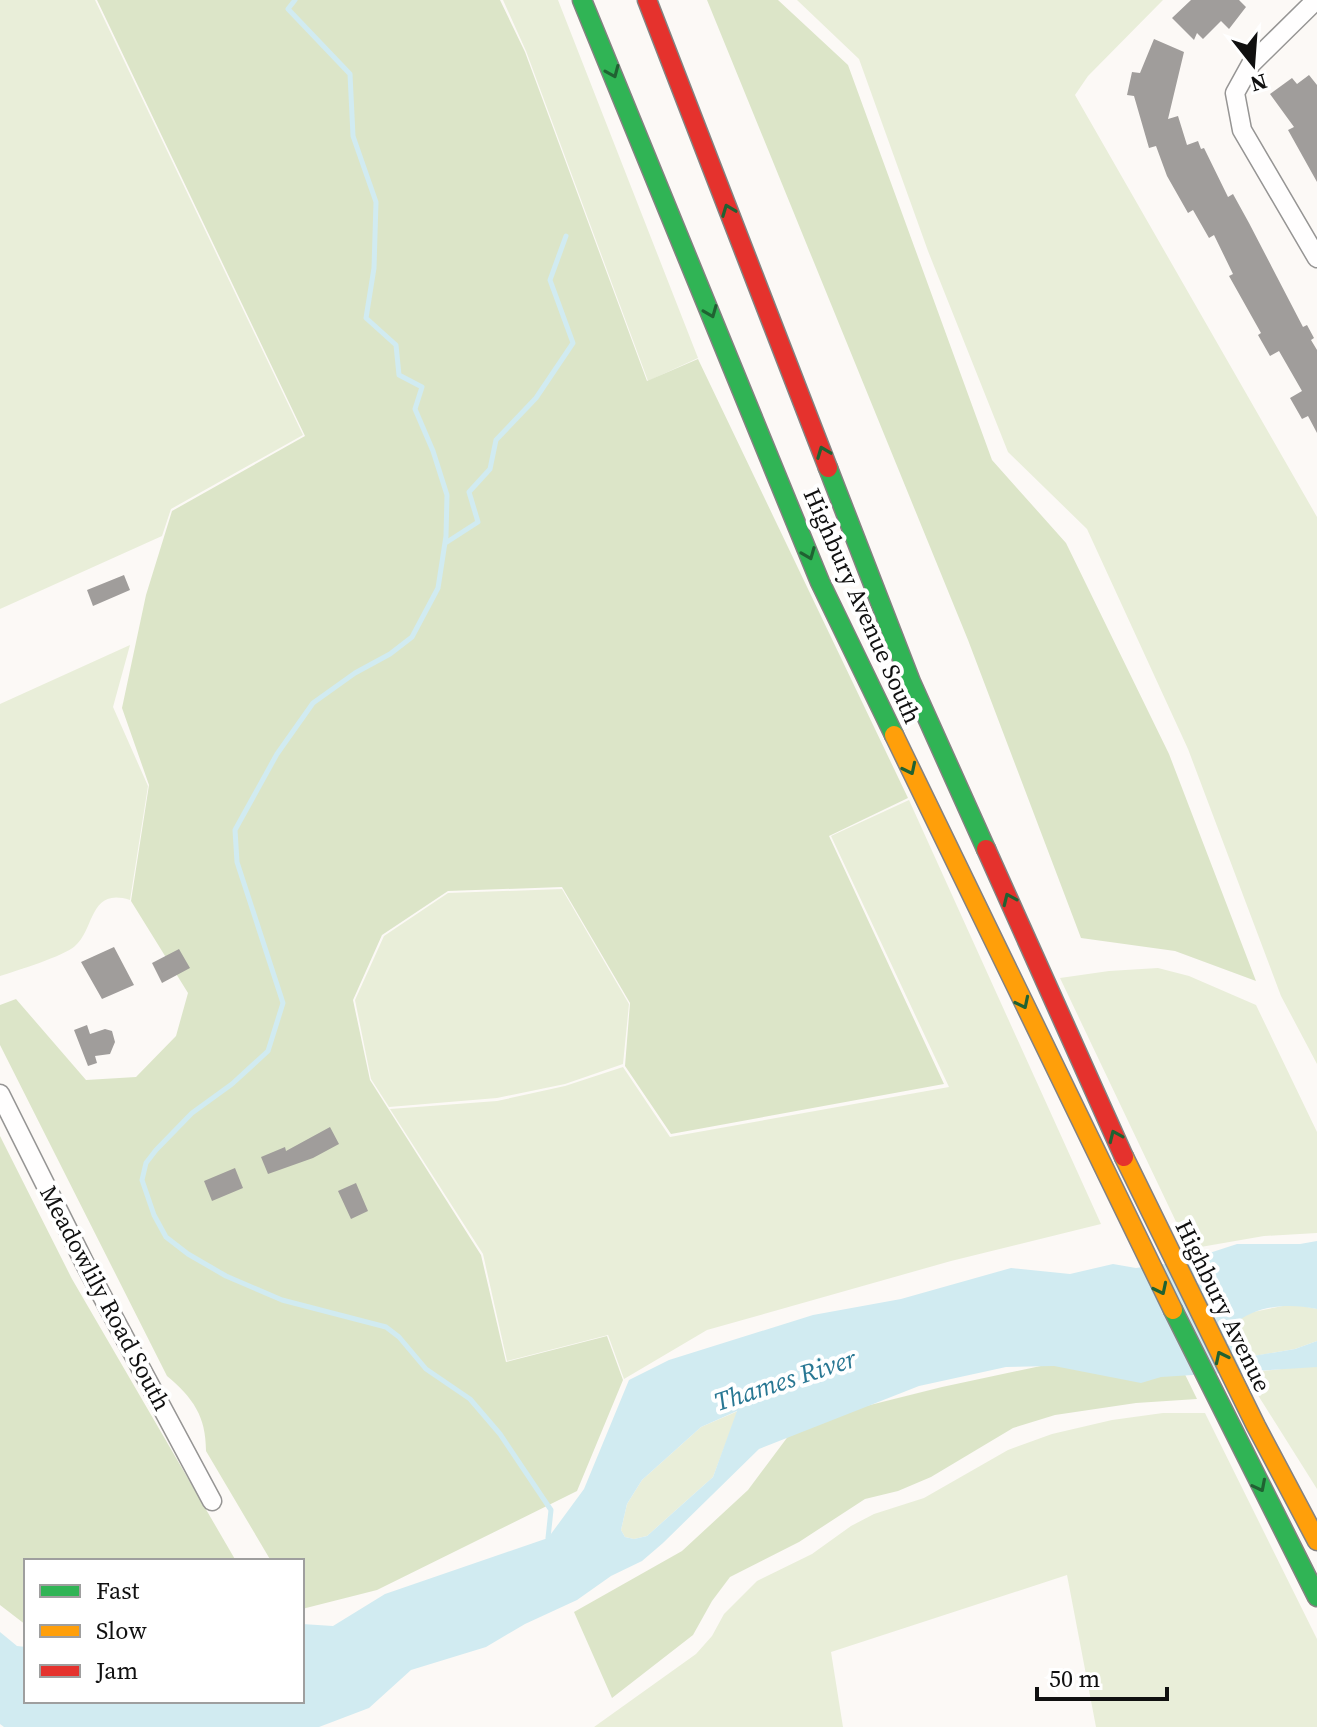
<svg xmlns="http://www.w3.org/2000/svg" width="1317" height="1727" font-family="'Source Serif 4',serif">
<style>
.green{fill:#e9eed9}
.forest{fill:#dce5c8}
.water{fill:#d1ebf1;fill-rule:evenodd}
.lines{fill:none;stroke-linecap:round;stroke-linejoin:round}
.stream{stroke:#d1ebf1;stroke-width:5}
.building{fill:#a09d9b}
.street-casing{stroke:#969594;stroke-width:21}
.fast-casing{stroke:#848281;stroke-width:21}
.slow-casing{stroke:#848281;stroke-width:21}
.jam-casing{stroke:#848281;stroke-width:21}
.street{stroke:#fffefe;stroke-width:18}
.fast{stroke:#30b455;stroke-width:18}
.slow{stroke:#ff9f0a;stroke-width:18}
.jam{stroke:#e5322d;stroke-width:18}
.oneway{stroke:#206232}
.labels{text-anchor:middle;stroke-width:8;stroke-linejoin:round;paint-order:stroke}
.street-label{font-size:24px;fill:#101010;stroke:#fff}
.water-label{font-size:26px;font-style:italic;fill:#287793;stroke:#fff}
</style>
<rect width="100%" height="100%" fill="#fcf9f6"/>
<path class="green" d="M0 0H95L303 435 171 509 162 536 0 609Z
M503 0H558L698 358 648 381 526 51Z
M797 0H1163L1088 76 1075 95 1317 517V1064L1281 996 1188 749 1087 529 1008 452 928 251 859 59Z
M130 645 113 707 148 786 130 900C89 887 95 929 75 946 64 956 16 971 0 976V704Z
M909 800 1101 1224 951 1261 707 1330 624 1379 608 1335 507 1361 483 1254 390 1109 497 1101 565 1086 623 1067 670 1137 949 1087 831 836Z
M562 889 629 1004 623 1064 565 1084 497 1098 389 1107 371 1079 355 1000 384 936 448 893Z
M1158 968 1189 976 1256 1005 1317 1132V1233L1264 1236 1189 1249 1060 978 1109 971Z
M1293 1304 1317 1309V1341L1295 1349 1254 1356 1241 1349 1233 1324 1248 1313Z
M1317 1365V1489L1244 1373Z
M738 1411 713 1477 647 1536 634 1539 625 1537 621 1530 627 1504 642 1480 701 1427Z
M1163 1413H1205L1317 1639V1727H1096L1067 1575 831 1652 843 1727H594L696 1654 712 1636 724 1614 757 1581 812 1554 851 1526 874 1514 924 1498 1008 1450 1052 1434 1112 1420Z"/>
<path class="forest" d="M97 0H500L525 52 647 381 698 359 908 798 829 836 944 1084 671 1134 625 1066 630 1003 562 887 448 891 382 935 353 1000 370 1080 481 1255 506 1362 607 1336 623 1380 577 1491 377 1590 302 1609V1561H271L206 1451C206 1416 193 1398 167 1376L0 1045V1005L16 999 86 1080 136 1077 176 1036 188 993 131 901 149 785 122 708 146 595 172 511 305 436Z
M707 0H778L848 65 992 460 1066 543 1169 754 1256 981 1175 951 1081 938 968 640Z
M0 1136 72 1279 236 1561H26V1625L0 1605Z
M1083 1357 1177 1358 1197 1399 1136 1403 1055 1415 1013 1428 931 1477 898 1491 865 1499 799 1542 730 1577 712 1601 693 1635 612 1698 574 1612 682 1551 748 1490 798 1423 942 1387Z"/>
<path class="water" d="M1317 1241V1309C1287 1303 1257 1305 1233 1325L1241 1349 1253 1356 1295 1349 1317 1341V1367L1161 1377 1141 1383 1054 1366 1006 1367 919 1386 759 1449 663 1543 642 1561 611 1576 577 1600 525 1624 486 1647 411 1670 369 1708 319 1727H4L0 1724V1632L17 1646 26 1647V1701H302V1624L333 1626 385 1594 548 1538 584 1489 629 1380 669 1360 813 1315 901 1299 1011 1268 1070 1274 1113 1264 1136 1268 1185 1261 1237 1244H1300ZM737 1411 713 1477 647 1536 634 1539 625 1537 621 1530 627 1504 642 1480 701 1427Z"/>
<g class="lines">
<path class="stream" d="M295 0 288 9 350 74 353 136 376 202 374 268 366 318 396 345 399 375 422 387 415 409 433 451 447 495 446 536 438 588 412 637 390 654 355 673 313 703 277 754 235 830 237 862 283 1003 268 1051 232 1084 192 1113 156 1150 146 1163 142 1180 154 1215 166 1237 188 1254 226 1276 282 1300 386 1327 399 1337 426 1369 470 1399 500 1434 551 1510 548 1538
M447 542 478 522 469 492 490 469 496 440 536 398 573 343 550 280 566 236"/>
</g>
<path class="building" d="M1191 0H1239L1246 7 1229 29 1221 21 1203 39 1197 33 1194 40 1172 18Z
M1154 39 1184 52 1168 119 1178 116 1187 145 1198 141 1201 149 1204 148 1228 197 1233 194 1249 223 1303 327 1307 325 1314 338 1311 340 1317 350V433L1308 416 1302 419 1290 398 1302 391 1279 351 1270 356 1258 335 1261 333 1229 276 1233 274 1214 235 1209 238 1193 210 1188 213 1167 176 1156 146 1149 148 1134 96 1127 95 1132 72 1140 73Z
M1309 75 1317 85V182L1288 130 1294 127 1270 94 1292 78 1297 84Z
M124 575 130 590 93 606 87 590Z
M114 947 134 985 102 999 81 962Z
M179 949 190 968 162 983 152 963Z
M87 1025 90 1034 105 1029 112 1031 115 1042 110 1054 95 1056 97 1063 88 1066 74 1030Z
M330 1127 339 1144 313 1158 268 1174 261 1157 285 1147 286 1151Z
M235 1168 243 1188 212 1201 204 1181Z
M356 1183 368 1211 351 1219 338 1191Z"/>
<g class="lines">
<g class="street-casing">
<path id="street" d="M1316 0 1251 64 1235 93 1242 130 1317 258
M0 1094 86 1266 212 1501"/>
</g>
<g class="fast-casing">
<path id="fast" d="M582 0 820 582 894 735
M828 468 911 682 986 849
M1173 1310 1317 1597"/>
</g>
<g class="slow-casing">
<path id="slow" d="M894 735 1173 1310
M1124 1157 1256 1426 1317 1541"/>
</g>
<g class="jam-casing">
<path id="jam" d="M647 0 828 468
M986 849 1124 1157"/>
</g>
<use href="#street" class="street"/>
<use href="#fast" class="fast"/>
<use href="#slow" class="slow"/>
<use href="#jam" class="jam"/>
</g>
<defs><path id="oneway-chevron" d="M-2-3.5L2.5 0L-2 3.5" fill="none" stroke-width="1.6" stroke-linecap="round" stroke-linejoin="round" transform="scale(2)"/></defs>
<g class="oneway">
<use href="#oneway-chevron" transform="translate(613 72) rotate(67)"/>
<use href="#oneway-chevron" transform="translate(728 210) rotate(-111)"/>
<use href="#oneway-chevron" transform="translate(711 312) rotate(68)"/>
<use href="#oneway-chevron" transform="translate(823 452) rotate(-111)"/>
<use href="#oneway-chevron" transform="translate(809 554) rotate(68)"/>
<use href="#oneway-chevron" transform="translate(910 769) rotate(64)"/>
<use href="#oneway-chevron" transform="translate(1009 899) rotate(-114)"/>
<use href="#oneway-chevron" transform="translate(1023 1003) rotate(64)"/>
<use href="#oneway-chevron" transform="translate(1115 1136) rotate(-114)"/>
<use href="#oneway-chevron" transform="translate(1161 1289) rotate(64)"/>
<use href="#oneway-chevron" transform="translate(1221 1357) rotate(-116)"/>
<use href="#oneway-chevron" transform="translate(1260 1486) rotate(63)"/>
</g>
<g class="labels">
<g class="street-label">
<text transform="translate(862 606) rotate(66)" y="8">Highbury Avenue South</text>
<text transform="translate(105 1298) rotate(62)" y="8">Meadowlily Road South</text>
<text transform="translate(1223 1306) rotate(64)" y="8">Highbury Avenue</text>
</g>
<g class="water-label">
<text transform="translate(785 1380) rotate(-18)" y="9">Thames River</text>
</g>
</g>
<rect x="24" y="1559" width="280" height="144" fill="#ffffff" stroke="#9f9f9f" stroke-width="2"/>
<rect x="40" y="1585" width="40" height="12" fill="#30b455" stroke="#9f9f9f" stroke-width="2"/>
<text x="96" y="1599" font-size="24" fill="#101010">Fast</text>
<rect x="40" y="1625" width="40" height="12" fill="#ff9f0a" stroke="#9f9f9f" stroke-width="2"/>
<text x="96" y="1639" font-size="24" fill="#101010">Slow</text>
<rect x="40" y="1665" width="40" height="12" fill="#e5322d" stroke="#9f9f9f" stroke-width="2"/>
<text x="96" y="1679" font-size="24" fill="#101010">Jam</text>
<g transform="translate(1253 64) rotate(163)" stroke="#ffffff" stroke-width="6" paint-order="stroke">
<path d="M0-6L14 30L0 20L-14 30Z" fill="#101010"/>
<text y="-12" font-size="22" font-weight="bold" text-anchor="middle" fill="#101010">N</text>
</g>
<path d="M1037 1687v12h130v-12" fill="none" stroke="#101010" stroke-width="4"/>
<text x="1049" y="1687" font-size="24" fill="#101010" stroke="#ffffff" stroke-width="6" paint-order="stroke">50 m</text>
</svg>
